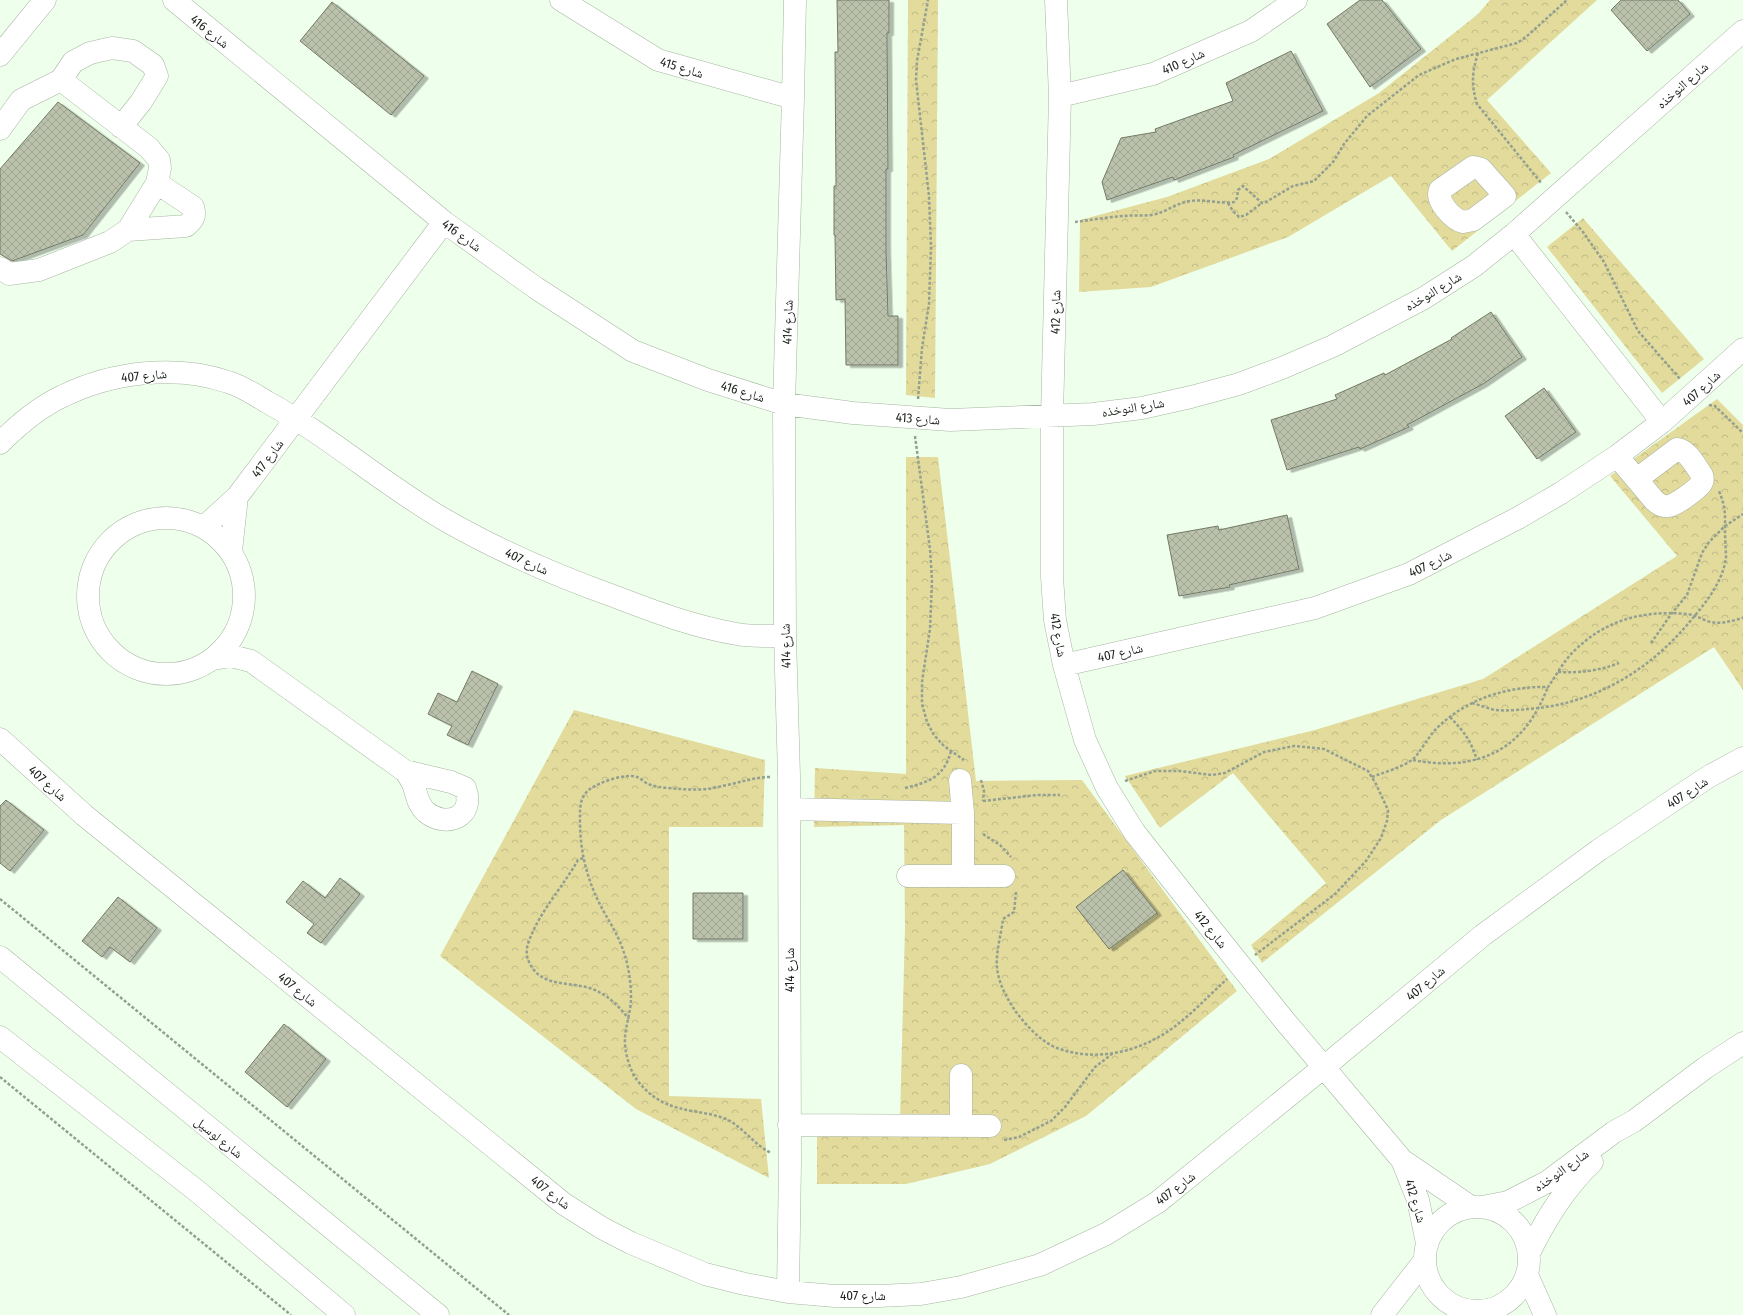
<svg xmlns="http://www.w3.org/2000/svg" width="1743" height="1315" font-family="'Fira Sans Condensed','Noto Naskh Arabic',sans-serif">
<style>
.forest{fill:url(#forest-crowns)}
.building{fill:url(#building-cross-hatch);stroke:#737965;filter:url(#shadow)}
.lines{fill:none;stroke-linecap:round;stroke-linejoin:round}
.minor-casing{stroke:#a6b5a2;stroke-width:23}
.path{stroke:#939f90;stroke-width:2.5;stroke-dasharray:3 2;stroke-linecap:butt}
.minor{stroke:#fff;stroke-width:22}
.labels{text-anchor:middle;stroke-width:3;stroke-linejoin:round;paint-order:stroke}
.street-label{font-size:13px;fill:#1c221b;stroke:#fff}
</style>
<defs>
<pattern id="forest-crowns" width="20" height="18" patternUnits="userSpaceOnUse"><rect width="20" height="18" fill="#e2db9c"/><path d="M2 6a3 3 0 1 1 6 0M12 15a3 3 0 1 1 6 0" fill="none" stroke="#c1bc86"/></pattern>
<pattern id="building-cross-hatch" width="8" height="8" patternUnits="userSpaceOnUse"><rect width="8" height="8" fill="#bbc2ac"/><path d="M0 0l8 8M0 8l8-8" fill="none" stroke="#a0a693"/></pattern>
<filter id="shadow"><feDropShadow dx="4.5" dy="2.5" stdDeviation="0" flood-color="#0004"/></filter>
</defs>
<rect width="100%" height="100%" fill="#eeffeb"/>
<path class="forest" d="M908 0H938L935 398 906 395Z
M1490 0H1597L1487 100 1551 173 1452 251 1391 176 1288 237 1151 287 1079 292 1080 220 1167 197 1269 159 1379 93 1478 14Z
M1583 218 1704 359 1662 393 1547 247Z
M1717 399 1743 425V690L1714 647 1441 820 1262 963 1251 945 1326 883 1233 773 1160 828 1125 776 1315 730 1483 679 1677 556 1610 476Z
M906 457H938L976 781 1082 780 1237 991 1086 1116 990 1164 906 1184H817V1120H900L905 928 904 825 814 827 815 768 906 774Z
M574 710 765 760 763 827H669V1096L761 1099 769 1178 636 1109 440 956Z"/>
<path class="building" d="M837 0H889V33H887L888 169H886V250L888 316H898V365H846L845 299 836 300 835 235H834V186H836L835 52H838Z
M1360 0H1382L1421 49 1370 87 1327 24Z
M1621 0H1678L1690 14 1647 51 1611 10Z
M332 2 424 76 391 115 300 41Z
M1291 51 1323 111 1233 155 1234 157 1174 180 1173 177 1107 200 1102 182 1121 138 1156 132 1155 129 1233 101 1226 83Z
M58 102 140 163 83 235 12 261 0 254V169Z
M1491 312 1522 357 1483 384 1407 425 1409 427 1360 449 1359 447 1287 470 1271 420 1337 399 1335 395 1384 373 1385 375 1452 339 1451 338Z
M1544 388 1576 432 1537 459 1505 416Z
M1287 515 1299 569 1229 585 1230 587 1179 596 1167 535 1218 526 1219 530Z
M472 671 498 684 468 745 447 735 452 726 428 714 438 693 457 702Z
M6 800 44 830 10 871 0 863V806Z
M1123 870 1157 913 1109 949 1076 907Z
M340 878 360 894 321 943 307 933 314 924 286 902 303 881 325 898Z
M693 893H743V939H693Z
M118 897 157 928 130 962 110 947 102 957 82 941Z
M284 1024 326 1059 287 1107 245 1072Z"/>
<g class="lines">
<g class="minor-casing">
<path id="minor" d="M174 0 444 222 536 288 633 351 708 380 784 404 853 413 950 420 1093 414 1142 408 1191 397 1239 384 1282 368 1333 346 1424 298 1474 266 1514 234 1743 31
M561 0 658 60 793 98
M1056 0 1060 96 1052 416V577L1055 620 1064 665 1085 740 1107 788 1135 833 1188 900 1284 1020 1402 1160 1471 1207
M0 55 45 0
M1060 96 1153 74 1251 31 1296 0
M0 129 21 100 61 80 73 62 90 53 112 48 133 51 153 65 157 76 141 102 121 127
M1473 167 1481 169 1505 196 1473 220 1463 222C1453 220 1435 200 1440 190Z
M128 230 186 226C193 220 196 216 193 207L157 183
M1514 234 1662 422
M0 268 9 274 39 270 110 242 128 230 157 183 160 168 159 160 149 148 61 80
M0 443C17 426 41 406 63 396 112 372 176 364 228 382 242 386 255 395 267 402 329 436 383 484 445 520 499 551 557 576 616 597 655 612 695 627 737 634 752 637 769 636 785 636
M1617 456 1654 500C1658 504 1662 507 1668 506 1675 506 1696 490 1701 484 1703 481 1703 478 1702 475 1696 467 1688 450 1677 449L1637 479
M88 596a78 78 0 1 1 156 0a78 78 0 1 1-156 0Z
M204 527 237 497 444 222
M231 551 237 497
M213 659 231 656 251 661 405 771C408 775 411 779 413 784 417 794 417 804 426 812 447 829 476 816 465 788L451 782 405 771
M1064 665 1315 608 1409 574 1518 518 1561 493 1617 456 1662 422 1743 349
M0 739 84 815 564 1204 602 1228 631 1243 705 1274 745 1284 788 1292 835 1296H879L921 1294 961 1287 1040 1265 1106 1234 1158 1202 1324 1067 1483 935 1599 850 1708 777 1743 758
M960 780 963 813V876
M789 809 963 813
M908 876H1004
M0 957 438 1315
M0 1037 197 1191 344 1315
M789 1125 990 1126
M961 1126V1075
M1402 1160 1418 1200 1427 1243
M1425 1259a52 52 0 1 1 104 0a52 52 0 1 1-104 0Z
M1482 1207 1508 1202 1547 1182 1614 1132 1634 1121 1705 1068 1743 1043
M1529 1253C1546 1219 1564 1189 1592 1162
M1527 1275 1545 1315
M788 1292 790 1162 789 776 785 636 784 404 793 98 795 0
M1382 1315 1425 1260"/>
</g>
<path class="path" d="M1478 53C1472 73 1471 84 1477 104L1542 184
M1228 203 1233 211 1239 217 1246 215 1262 203
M1566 212 1583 232 1604 262 1638 331 1681 380
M1075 222C1091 220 1108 217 1124 216 1133 215 1142 216 1151 215 1166 213 1177 202 1191 201 1206 199 1220 204 1234 202L1237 198 1238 190 1243 186 1262 203 1266 202 1293 186 1314 181 1333 162 1344 144 1367 116 1419 75 1456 59 1517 43 1526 37 1567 0
M918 399 922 348 929 304 931 247 929 196 916 80 917 61 928 0
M1709 405 1715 406 1743 433
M915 436 930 549 932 580 930 629 922 682V704L927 722 934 735 944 746 964 760
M1651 643 1672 613 1687 595 1702 553 1709 542 1725 526 1743 514
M1558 672C1581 673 1598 671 1619 663
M1472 703C1479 705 1487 708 1495 710 1506 711 1518 710 1528 709 1591 705 1647 672 1687 625 1704 605 1723 583 1726 557 1726 549 1725 540 1725 532 1725 514 1726 508 1719 491
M1450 717C1465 733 1470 739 1477 760
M1413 760C1459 769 1503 761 1531 720 1538 710 1543 699 1548 687
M770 777C754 777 739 783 722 786 709 790 694 790 680 789 671 788 659 788 651 785 646 784 642 779 637 777 625 773 600 782 590 789 579 797 580 809 580 821 580 847 585 871 595 894 603 913 615 928 622 947 628 963 631 980 631 998 631 1011 626 1024 625 1037 624 1050 629 1069 637 1080 654 1102 672 1108 698 1112 709 1114 721 1116 730 1121 745 1130 755 1145 771 1153
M1372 777C1385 772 1400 768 1412 760 1417 757 1429 736 1436 729 1466 699 1507 686 1548 687 1556 676 1563 662 1573 652 1605 620 1642 610 1687 614 1695 615 1700 618 1707 621 1720 625 1731 621 1743 618
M981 780 984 791 983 801
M1125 781 1155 771H1180L1212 775 1225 773 1264 752 1294 746 1324 749 1368 771 1376 784 1388 810 1387 821 1381 838 1366 861 1335 894 1255 955
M905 788C929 782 944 777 951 751
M983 801 1037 795H1060
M983 834 1000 845 1011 857
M583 858 578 860C562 888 540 911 529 941 526 948 526 956 529 962 542 991 576 979 599 992 611 998 620 1008 629 1019
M1016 892 1014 912 1003 919C1001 936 994 957 998 974 1001 988 1008 1000 1016 1012 1026 1025 1041 1042 1057 1048 1089 1060 1125 1055 1155 1039 1181 1026 1205 999 1227 979
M0 899 509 1315
M0 1077 291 1315
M1004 1140 1019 1137 1051 1121 1065 1107 1095 1067 1112 1054"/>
<use href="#minor" class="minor"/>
</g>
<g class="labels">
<g class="street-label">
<text transform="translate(210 31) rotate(39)" y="5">شارع 416</text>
<text transform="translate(1183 61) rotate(-24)" y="5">شارع 410</text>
<text transform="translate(682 67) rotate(17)" y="5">شارع 415</text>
<text transform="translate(1682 85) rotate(-41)" y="5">شارع النوخذه</text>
<text transform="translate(462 235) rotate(36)" y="5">شارع 416</text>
<text transform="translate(1433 291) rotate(-31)" y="5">شارع النوخذه</text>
<text transform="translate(1055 312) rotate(-89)" y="5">شارع 412</text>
<text transform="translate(787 322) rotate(-88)" y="5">شارع 414</text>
<text transform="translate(144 375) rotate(-5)" y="5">شارع 407</text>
<text transform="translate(1701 388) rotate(-42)" y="5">شارع 407</text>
<text transform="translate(743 391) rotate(17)" y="5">شارع 416</text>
<text transform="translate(1133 407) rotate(-9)" y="5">شارع النوخذه</text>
<text transform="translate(918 418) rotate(4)" y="5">شارع 413</text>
<text transform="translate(267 458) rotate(-53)" y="5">شارع 417</text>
<text transform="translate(527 561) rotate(25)" y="5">شارع 407</text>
<text transform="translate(1430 563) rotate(-26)" y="5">شارع 407</text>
<text transform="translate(1059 635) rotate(80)" y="5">شارع 412</text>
<text transform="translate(785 646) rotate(-91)" y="5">شارع 414</text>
<text transform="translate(1120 652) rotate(-13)" y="5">شارع 407</text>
<text transform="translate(48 783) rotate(42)" y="5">شارع 407</text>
<text transform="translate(1687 792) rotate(-33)" y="5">شارع 407</text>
<text transform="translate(1211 929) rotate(51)" y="5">شارع 412</text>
<text transform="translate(789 970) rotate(-90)" y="5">شارع 414</text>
<text transform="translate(1425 983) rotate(-40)" y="5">شارع 407</text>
<text transform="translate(298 989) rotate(39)" y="5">شارع 407</text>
<text transform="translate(219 1137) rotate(39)" y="5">شارع لوسيل</text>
<text transform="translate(1561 1170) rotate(-35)" y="5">شارع النوخذه</text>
<text transform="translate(1175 1188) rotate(-37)" y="5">شارع 407</text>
<text transform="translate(551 1192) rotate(38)" y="5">شارع 407</text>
<text transform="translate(1416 1201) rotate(73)" y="5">شارع 412</text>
<text x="863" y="1300">شارع 407</text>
</g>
</g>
</svg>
